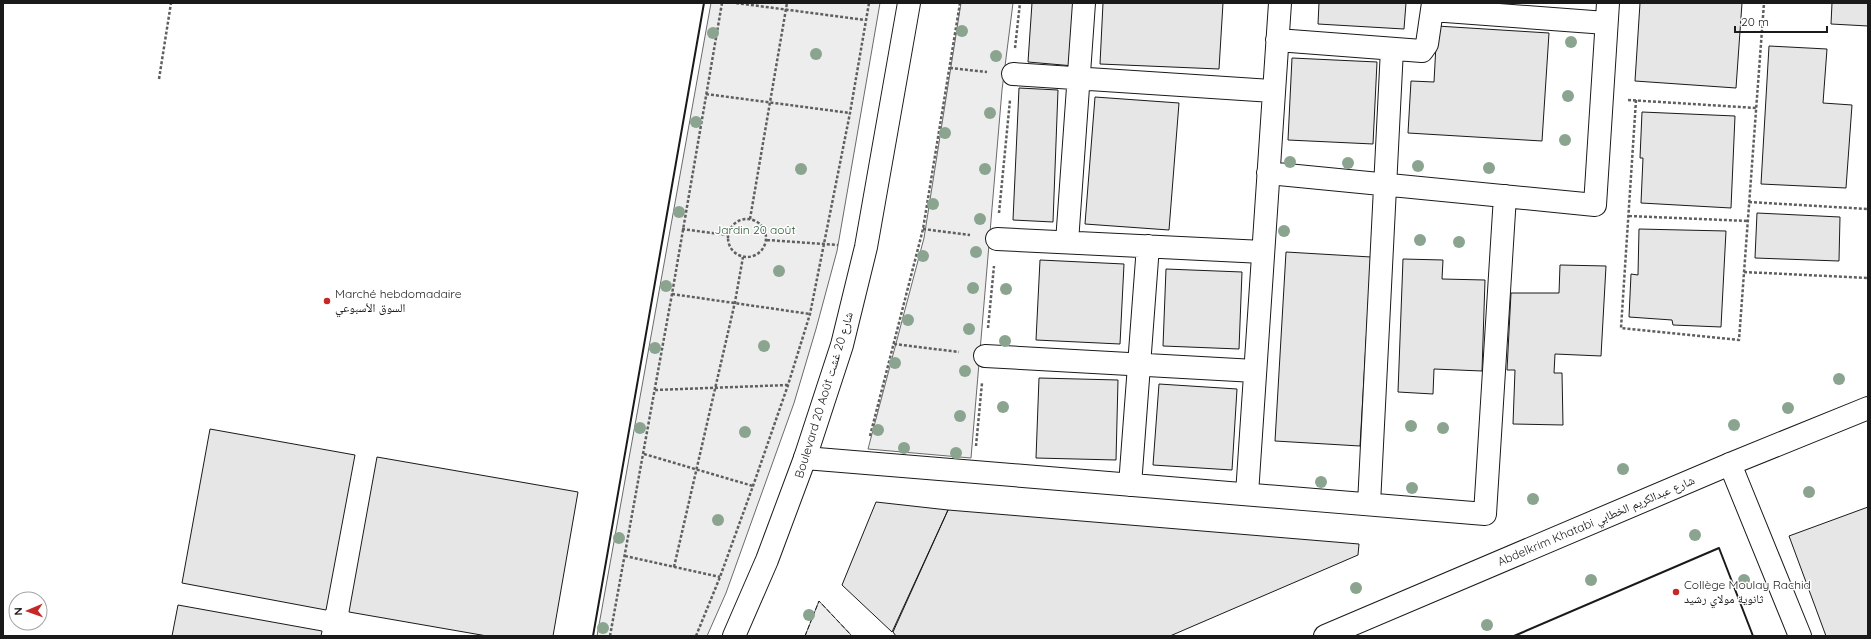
<svg xmlns="http://www.w3.org/2000/svg" width="1871" height="639" font-family="Quicksand,'Noto Naskh Arabic',sans-serif">
<style>
.built{fill:#ededed;stroke:#6a6a6a}
.building{fill:#e6e6e6;stroke:#1a1a1a}
.lines{fill:none;stroke-linecap:round;stroke-linejoin:round}
.minor-casing{stroke:#1a1a1a;stroke-width:24}
.major-casing{stroke:#1a1a1a;stroke-width:24}
.path{stroke:#5f5f5f;stroke-width:2.5;stroke-dasharray:3 2;stroke-linecap:butt}
.minor{stroke:#fff;stroke-width:22}
.major{stroke:#fff;stroke-width:22}
.fence{stroke:#1a1a1a;stroke-width:1;stroke-dasharray:5 2;stroke-linecap:butt}
.wall{stroke:#1a1a1a;stroke-width:2}
.tree{fill:#8aa48f}
.poi-dot{fill:#c62828;stroke:#fff;stroke-width:1.5}
.labels{text-anchor:middle;stroke-width:3;stroke-linejoin:round;paint-order:stroke}
.park-label{font-size:12px;fill:#2b5a34;stroke:#fff}
.poi-label{font-size:12px;fill:#1a1a1a;stroke:#fff;text-anchor:start}
.street-label{font-size:12px;fill:#1a1a1a;stroke:#fff}
</style>
<rect width="100%" height="100%" fill="#fff"/>
<path class="built" d="M711 3H880L837 251 816 329 794 403 726 593 707 636H597Z
M961 3H1013L1002 90 971 458 868 449 924 238Z
M819 601 852 636H805Z"/>
<path class="building" d="M1032 3H1078L1074 66 1028 62Z
M1103 3H1223L1219 69 1100 64Z
M1319 3H1406L1404 29 1318 24Z
M1640 3H1742L1736 88 1635 81Z
M1832 3H1868V26L1831 24Z
M1437 26 1549 33 1542 141 1408 133 1411 81 1434 82Z
M1769 46 1827 49 1823 103 1852 105 1846 188 1761 184Z
M1292 58 1377 62 1373 144 1288 140Z
M1019 88 1058 90 1053 222 1013 220Z
M1095 97 1179 103 1169 230 1085 224Z
M1642 112 1735 116 1731 208 1641 203 1643 158H1640Z
M1757 213 1840 217 1839 261 1755 258Z
M1639 229 1726 231 1721 327 1673 325 1672 320 1629 317 1631 274 1638 275Z
M1286 252 1371 257 1360 446 1275 441Z
M1403 259 1443 260 1442 279 1485 280 1482 371 1434 369 1433 394 1398 392Z
M1040 260 1124 264 1120 344 1036 340Z
M1560 265 1606 266 1601 356 1555 354 1554 373H1562L1563 425 1513 424 1515 370H1507L1511 293H1559Z
M1166 269 1242 272 1239 349 1163 346Z
M1039 378 1118 380 1116 460 1036 458Z
M1159 384 1237 389 1232 470 1153 465Z
M210 429 355 455 326 610 182 583Z
M377 457 578 492 553 636H487L349 612Z
M876 502 948 510 892 632 842 585Z
M1868 507V636H1826L1789 536Z
M948 510 1359 544 1358 555 1170 636H896L893 632Z
M178 605 322 631 321 636H172Z"/>
<g class="lines">
<g class="minor-casing">
<path id="minor" d="M1432 10 1606 23
M1277 40 1422 51 1427 44 1433 3
M1013 74 1273 91
M1268 173 1595 205 1608 3
M997 239 1263 252
M1067 242 1084 3
M985 356 1255 371
M805 458 1485 514 1505 196
M1730 464 1800 636
M1130 485 1148 246
M1247 494 1280 3
M1369 504 1392 49"/>
</g>
<g class="major-casing">
<path id="major" d="M734 636 767 560 805 458 842 345 866 247 909 3
M1325 636 1730 464 1868 408"/>
</g>
<path class="path" d="M736 3 865 20
M1015 48 1020 3
M950 68 987 72
M159 79 171 3
M706 94 850 113
M1628 100 1756 108
M1636 100 1621 328 1739 340 1764 3
M1749 202 1868 209
M999 213 1010 100
M1629 216 1748 221
M728 238a19 19 0 1 1 38 0a19 19 0 1 1-38 0Z
M750 219 787 3
M682 229 727 235
M923 229 970 235
M767 240 838 245
M1744 272 1868 278
M672 294 810 314
M988 328 994 266
M894 344 959 352
M655 390 788 385
M870 436 923 229 960 3
M976 446 982 383
M644 454 753 486
M625 556 720 577
M674 567 735 302 743 257
M610 636 672 294 722 3
M696 636 720 577 753 486 788 385 810 314 850 113 869 3"/>
<use href="#minor" class="minor"/>
<use href="#major" class="major"/>
<path class="fence" d="M805 636 819 601 852 636"/>
<path class="wall" d="M593 636 704 3
M1514 636 1719 548 1753 636"/>
</g>
<g class="tree">
<circle cx="962" cy="31" r="6"/>
<circle cx="713" cy="33" r="6"/>
<circle cx="1571" cy="42" r="6"/>
<circle cx="816" cy="54" r="6"/>
<circle cx="996" cy="56" r="6"/>
<circle cx="1568" cy="96" r="6"/>
<circle cx="990" cy="113" r="6"/>
<circle cx="696" cy="122" r="6"/>
<circle cx="945" cy="133" r="6"/>
<circle cx="1565" cy="140" r="6"/>
<circle cx="1290" cy="162" r="6"/>
<circle cx="1348" cy="163" r="6"/>
<circle cx="1418" cy="166" r="6"/>
<circle cx="1489" cy="168" r="6"/>
<circle cx="801" cy="169" r="6"/>
<circle cx="985" cy="169" r="6"/>
<circle cx="933" cy="204" r="6"/>
<circle cx="679" cy="212" r="6"/>
<circle cx="980" cy="219" r="6"/>
<circle cx="1284" cy="231" r="6"/>
<circle cx="1420" cy="240" r="6"/>
<circle cx="1459" cy="242" r="6"/>
<circle cx="976" cy="252" r="6"/>
<circle cx="923" cy="256" r="6"/>
<circle cx="779" cy="271" r="6"/>
<circle cx="666" cy="286" r="6"/>
<circle cx="973" cy="288" r="6"/>
<circle cx="1006" cy="289" r="6"/>
<circle cx="908" cy="320" r="6"/>
<circle cx="969" cy="329" r="6"/>
<circle cx="1005" cy="341" r="6"/>
<circle cx="764" cy="346" r="6"/>
<circle cx="655" cy="348" r="6"/>
<circle cx="895" cy="363" r="6"/>
<circle cx="965" cy="371" r="6"/>
<circle cx="1839" cy="379" r="6"/>
<circle cx="1003" cy="407" r="6"/>
<circle cx="1788" cy="408" r="6"/>
<circle cx="960" cy="416" r="6"/>
<circle cx="1734" cy="425" r="6"/>
<circle cx="1411" cy="426" r="6"/>
<circle cx="640" cy="428" r="6"/>
<circle cx="1443" cy="428" r="6"/>
<circle cx="878" cy="430" r="6"/>
<circle cx="745" cy="432" r="6"/>
<circle cx="904" cy="448" r="6"/>
<circle cx="956" cy="453" r="6"/>
<circle cx="1623" cy="469" r="6"/>
<circle cx="1321" cy="482" r="6"/>
<circle cx="1412" cy="488" r="6"/>
<circle cx="1809" cy="492" r="6"/>
<circle cx="1533" cy="499" r="6"/>
<circle cx="718" cy="520" r="6"/>
<circle cx="1695" cy="535" r="6"/>
<circle cx="619" cy="538" r="6"/>
<circle cx="1591" cy="580" r="6"/>
<circle cx="1744" cy="580" r="6"/>
<circle cx="1356" cy="588" r="6"/>
<circle cx="809" cy="615" r="6"/>
<circle cx="1487" cy="625" r="6"/>
<circle cx="603" cy="628" r="6"/>
</g>
<g class="poi-dot">
<circle cx="327" cy="301" r="4"/>
<circle cx="1676" cy="592" r="4"/>
</g>
<g class="labels">
<g class="park-label">
<text x="755" y="234">Jardin 20 août</text>
</g>
<g class="poi-label">
<text x="335" y="298">Marché hebdomadaire<tspan x="335" dy="14">السوق الأسبوعي</tspan></text>
<text x="1684" y="589">Collège Moulay Rachid<tspan x="1684" dy="14">ثانوية مولاي رشيد</tspan></text>
</g>
<g class="street-label">
<text transform="translate(824 395) rotate(-73)" y="4">Boulevard 20 Août شارع 20 غشت</text>
<text transform="translate(1596 521) rotate(-23)" y="4">Abdelkrim Khatabi شارع عبدالكريم الخطابي</text>
</g>
</g>
<rect width="1871" height="639" fill="none" stroke="#1a1a1a" stroke-width="8"/>
<g transform="translate(28 611) rotate(268)"><circle r="19" fill="#ffffff" stroke="#a3a3a3"/>
<path d="M0-3L7 15L0 10L-7 15Z" fill="#c62828"/>
<text y="-6" font-size="11" font-weight="bold" text-anchor="middle" fill="#1a1a1a">N</text>
</g>
<path d="M1735 26v6h92v-6" fill="none" stroke="#1a1a1a" stroke-width="2"/>
<text x="1741" y="26" font-size="12" fill="#1a1a1a" stroke="#ffffff" stroke-width="3" paint-order="stroke">20 m</text>
</svg>
